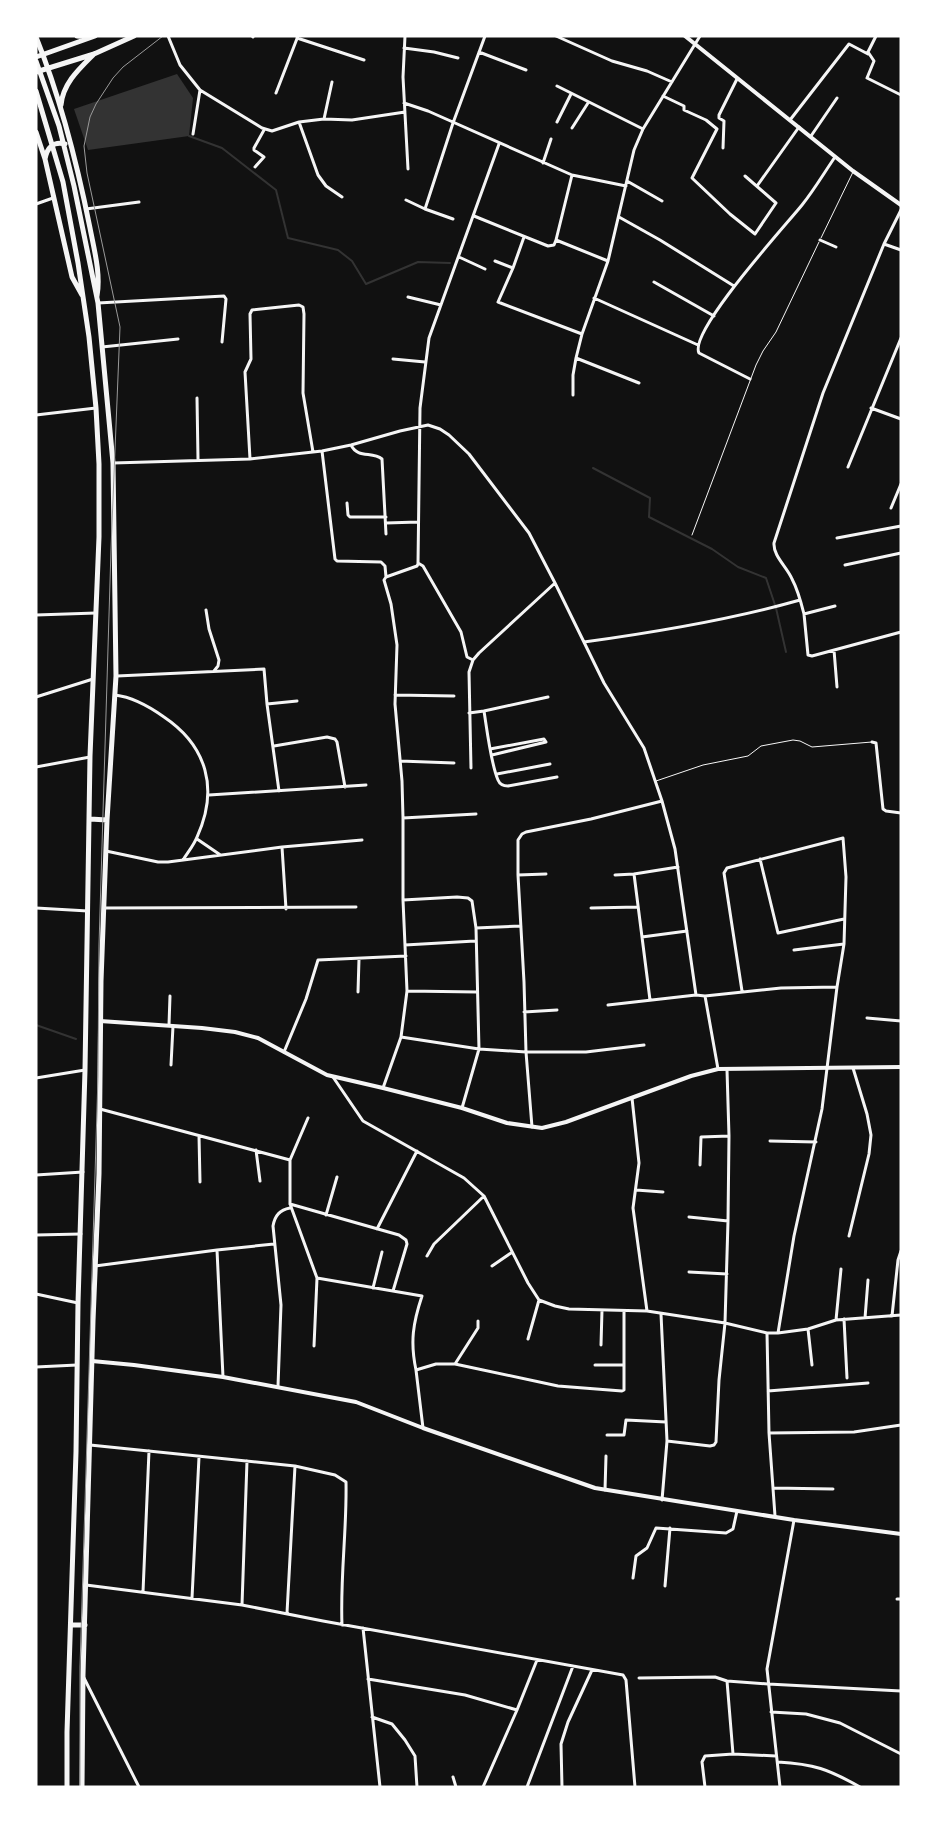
<svg xmlns="http://www.w3.org/2000/svg" width="937" height="1823" viewBox="0 0 937 1823" font-family="Poppins,sans-serif">
<style>
.water{fill:#333}
.lines{fill:none;stroke-linecap:round;stroke-linejoin:round}
.stream{stroke:#333;stroke-width:2}
.service{stroke:#f5f5f5;stroke-width:1}
.minor{stroke:#f5f5f5;stroke-width:3}
.tertiary{stroke:#f5f5f5;stroke-width:4}
.trunk{stroke:#f5f5f5;stroke-width:5}
.tram{stroke:#9a9a9a;stroke-width:1}
</style>
<rect width="100%" height="100%" fill="#111"/>
<path class="water" d="M177,74l16,24 -4,38 -101,14 -14,-41z"/>
<g class="lines">
<path class="stream" d="M189,136l33,12 54,42 12,48 50,12 14,11 14,23 52,-22 32,1
M593,468l57,30 -1,19 63,32 26,18 28,11 9,27
M776,608l10,44
M36,1025l40,14"/>
<path class="service" d="M821,238l32,-66
M692,535l64,-170 7,-14 13,-19 43,-90
M656,781l47,-16 45,-9 13,-10 32,-6 7,1 12,6 60,-5"/>
<path class="minor" d="M168,36l12,29 20,25 -7,44
M252,36l1,1
M405,36l-2,41 5,92
M556,36l56,25 35,10 25,11
M876,36l-8,16 6,9 -7,17 34,17
M297,38l67,22
M404,48l30,4 24,6
M479,52l47,18
M557,86l86,43
M200,90l62,38 10,3 27,-9 25,-3 28,1 53,-8
M276,93l22,-57
M663,96l21,10v4l22,10 11,9 -25,49 38,36 25,20 21,-31 -31,-27
M404,103l24,8 144,64 54,11
M324,119l8,-37
M790,120l59,-76 19,10
M299,122l19,53 8,11 16,11
M557,122l14,-28
M572,128l16,-25
M811,136l26,-38
M723,148l1,-27 -5,-3v-3l18,-36
M543,163l8,-24
M255,167l9,-10 -10,-7v-2l10,-18
M627,181l35,20
M757,186l42,-59
M406,200l19,9
M36,204l17,-6
M86,209l53,-7
M474,216l74,30 6,-1 2,-5 52,21
M619,217l41,23 74,46
M453,219l-28,-10 28,-86 32,-87
M524,237l-11,31 -15,34 84,32
M556,240l16,-65
M820,240l16,7
M884,244l17,6
M459,257l26,12
M495,261l18,7
M654,282l60,34
M408,297l33,8
M594,298l104,47
M98,303l126,-7 2,3 -4,43
M102,347l76,-8
M576,358l63,25
M393,359l32,3
M750,379l-51,-26c-11,-21 87,-128 103,-148 12,-15 22,-32 33,-48
M573,395v-20l3,-17 6,-24 26,-73 26,-111 9,-21 57,-93
M197,398l1,61
M871,408l30,11
M36,415l60,-7
M351,445c7,14 21,6 31,14l4,75
M322,451l13,108 2,2 44,1 4,4 1,11
M250,459l-5,-87 6,-13 -1,-45 2,-4 47,-5 4,2 1,7 -1,79 10,59
M113,463l137,-4 72,-8 29,-6 49,-14 28,-6 12,4 9,6 20,19 60,79 26,50 49,100 40,65 18,53 13,48 21,146
M848,467l53,-129
M347,503l1,12 2,2h36
M891,508l10,-24
M386,523l32,-1
M837,538l64,-12
M418,563l5,3 38,66 6,25 6,3
M845,565l56,-12
M835,606l-31,8 4,41 4,1 89,-24
M206,610l3,19 10,31 -1,6 -4,5
M804,614c-3,-12 -6,-24 -12,-35 -5,-12 -19,-23 -18,-36l49,-150 61,-149 17,-34
M36,615l60,-2
M584,642c73,-10 146,-22 216,-42
M834,650l3,37
M117,676l147,-7 3,35 30,-3
M115,695c17,2 35,12 49,22 43,29 55,72 33,120 -3,8 -9,15 -14,23
M395,695l59,1
M36,697l57,-18
M267,704l12,87
M484,711l64,-14
M469,713l15,-2c3,19 7,53 14,69 2,5 6,6 10,6l49,-9
M872,742l4,1 7,66 3,2 15,2
M274,746l53,-9 8,2 2,3 8,45
M490,749l54,-10 2,3
M492,755l54,-13
M400,761l54,2
M36,767l54,-10
M471,768l-2,-96 4,-12 6,-7 76,-70
M497,774l53,-10
M209,795l157,-10
M403,818l-1,-37 -7,-77 2,-59 -6,-41 -7,-24 2,-3 31,-11 1,-2 2,-156 9,-70 70,-194
M197,839l22,15
M282,847l4,62
M106,851l52,11h10l114,-15 80,-7
M760,859l18,74 66,-14
M518,875l28,-1
M615,875l19,-1
M403,900l54,-3 11,1 4,3 4,27 3,121 -17,59
M36,908l52,3
M104,908l252,-1
M591,908l47,-1
M476,928l45,-2
M642,937l45,-6
M405,945l70,-4
M794,950l50,-6
M407,991l70,1
M358,992l1,-33
M705,996l13,73
M650,1000l-16,-126 44,-7
M608,1005l88,-10 9,1 76,-8 56,-1 7,-43 2,-67 -3,-39 -116,30 -3,5 18,118
M524,1012l33,-2
M867,1018l34,3
M169,1025l1,-29
M401,1037l78,12 47,3h60l58,-7
M284,1052l22,-53 12,-39 88,-4
M171,1065l2,-39
M333,1077l30,44 101,57 20,18 44,87 11,17 16,6 14,3 78,2 78,12 42,10h11l30,-4 28,-9 65,-5
M36,1078l49,-8
M383,1088l18,-51 6,-46 -4,-91v-82l73,-4
M632,1098l7,65 -6,45 14,103
M100,1109l190,51
M308,1118l-18,42v44l27,74 -3,68
M532,1127l-6,-75 -2,-70 -6,-107v-35l4,-6 4,-2 65,-13 71,-18
M199,1136l1,46
M770,1141l46,1
M256,1150l4,31
M700,1165l1,-28 28,-1
M36,1175l47,-3
M636,1190l27,2
M290,1204l109,31 7,5 1,4 -14,47
M326,1215l11,-38
M689,1217l39,4
M377,1229l40,-78
M36,1235l45,-1
M849,1236l20,-82 2,-19 -4,-21 -14,-46
M217,1250l6,127
M427,1256l7,-12 50,-48
M95,1266l122,-16 57,-6
M492,1266l19,-13
M689,1272l38,2
M317,1278l105,18c-9,27 -12,46 -6,74
M373,1288l9,-36
M36,1294l42,9
M661,1314l6,127 -5,59
M892,1316l6,-56 3,-9
M865,1318l3,-38
M844,1319l3,59
M836,1320l5,-51
M808,1329l4,36
M767,1333l2,100 6,83
M778,1333l16,-97 28,-127 15,-122
M528,1339l11,-39
M601,1345l1,-35
M455,1364l103,22 64,5 2,-1v-79
M595,1365h29
M36,1367l41,-2
M278,1386l3,-81 -8,-79c2,-11 7,-16 17,-18
M768,1391l100,-8
M423,1428l-7,-58 20,-6h19l23,-36v-7
M769,1433l85,-1 47,-7
M607,1435h17l2,-15 40,2
M667,1441l43,5 4,-1 2,-3 3,-62 6,-57 3,-102 1,-85 -2,-66
M90,1445l205,21 40,9 11,7c1,48 -6,95 -4,143
M773,1488l60,1
M605,1490l1,-34
M633,1578l3,-22 11,-8 9,-20 70,5 7,-4 4,-18
M86,1585l156,20 81,16 300,54 3,5 9,107
M665,1586l5,-58
M143,1592l6,-141
M192,1598l7,-141
M897,1599h4
M242,1605l5,-144
M287,1613l8,-147
M363,1628l17,159
M84,1678l55,109
M639,1678l76,-1 12,4 41,3 133,7
M368,1679l97,16 52,15
M727,1681l6,73
M771,1712l35,2 34,9 61,31
M372,1717l20,7 13,16 10,16 2,31
M778,1762c36,2 50,7 82,25
M453,1777l3,10
M483,1787l34,-77 20,-50
M527,1787l46,-121
M562,1787l-1,-43 7,-22 24,-52
M705,1787l-3,-25 3,-6 28,-2 43,2
M780,1787l-13,-118 27,-149"/>
<path class="tertiary" d="M685,36l168,135 48,34
M100,1021l102,7 33,4 23,6 69,37 56,13 79,20 45,15 35,5 24,-6 125,-46 27,-7 183,-2
M92,1361l42,4 89,12 133,25 67,26 172,60 199,32 107,14"/>
<path class="trunk" d="M77,36l12,1
M36,37c25,62 41,126 54,191 4,21 11,46 7,68
M36,57l59,-21
M36,61l23,65 15,60 24,117 15,160 3,213 -9,144 -6,161 -2,193 -6,147 -10,354 -1,112
M36,72l58,-18 40,-18
M36,91l27,91 15,81 11,74 7,71 3,56v73l-9,219 -5,314 -7,233 -2,149 -9,280v55
M61,105c2,-22 19,-37 33,-51
M36,132l9,27 27,118 10,18
M45,159c2,-11 8,-18 20,-15
M90,819l17,1
M71,1625h14"/>
<path class="tram" d="M80,1787v-120l18,-591 1,-131 12,-396 9,-222 -33,-154 -3,-27 6,-29 6,-13 17,-26 10,-11 40,-31"/>
</g>
<rect width="937" height="1823" fill="none" stroke="#ffffff" stroke-width="75"/>
</svg>
